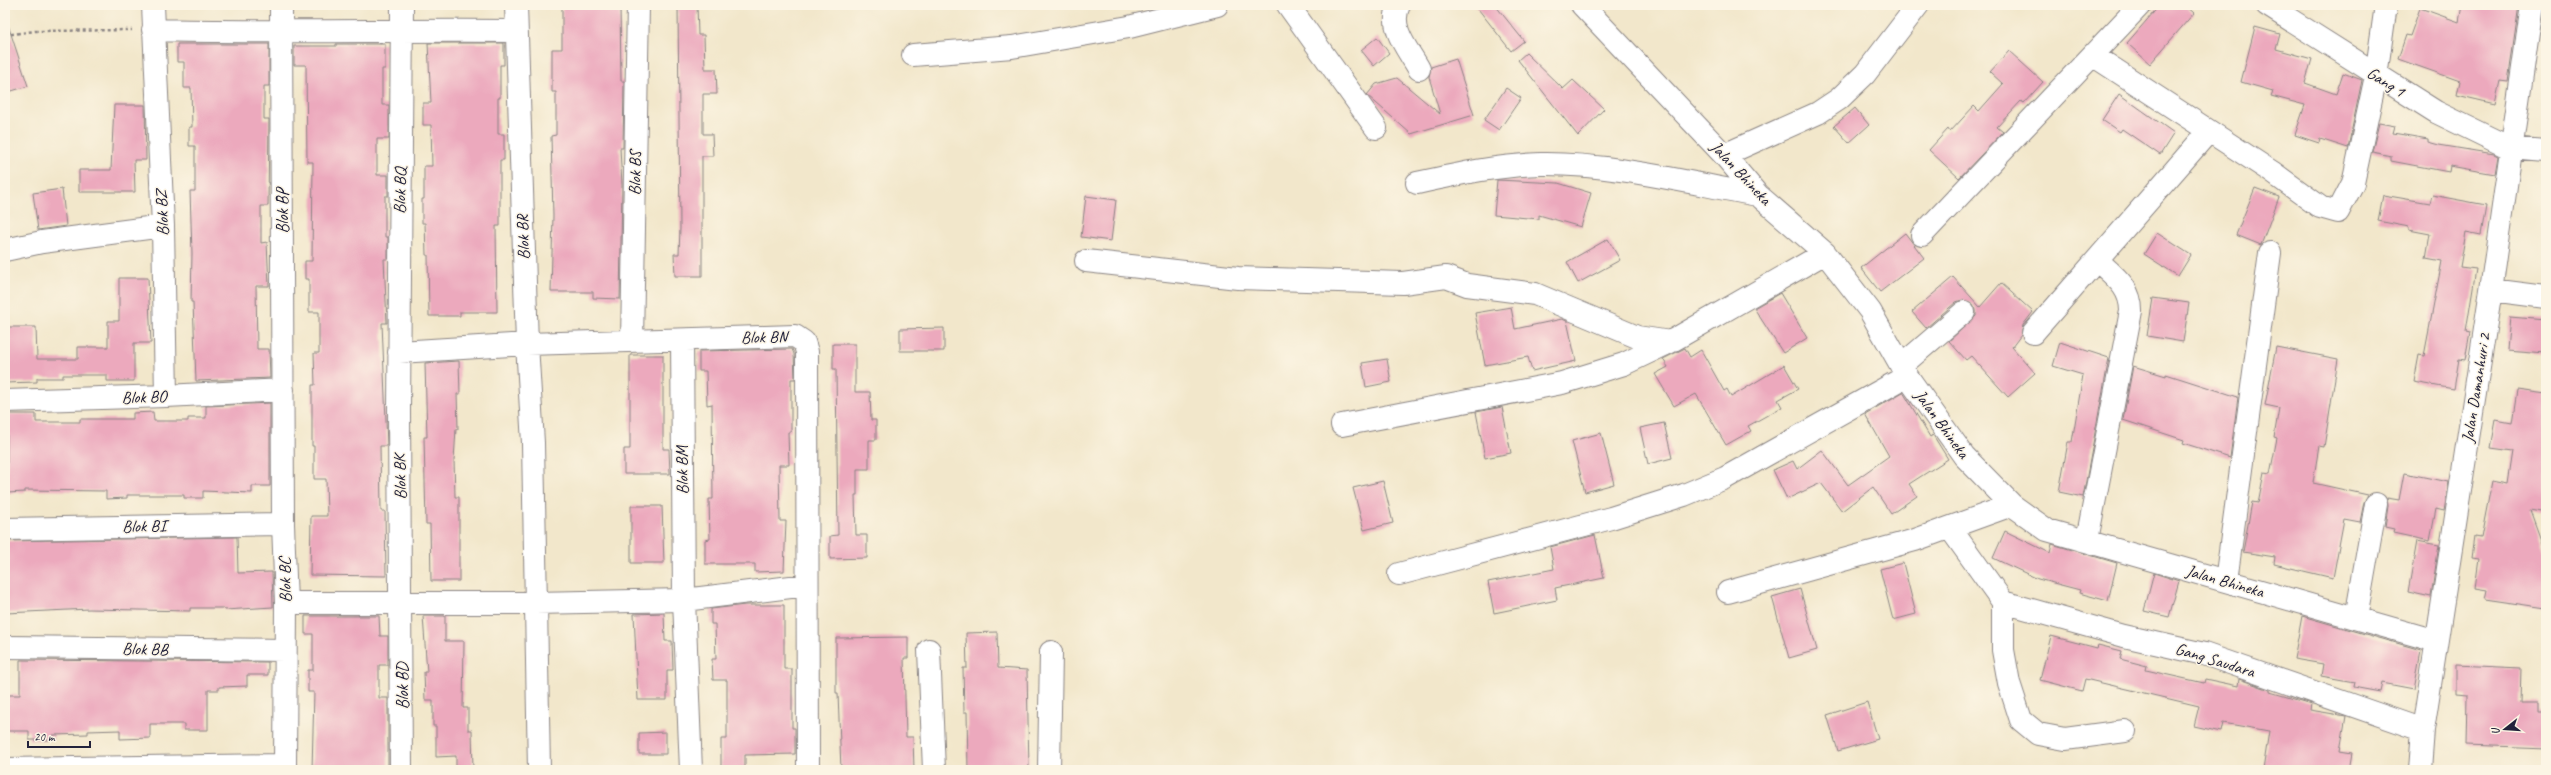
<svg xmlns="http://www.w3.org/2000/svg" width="2551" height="775" viewBox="0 0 2551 775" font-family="Caveat,sans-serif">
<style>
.building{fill:#eca9bd}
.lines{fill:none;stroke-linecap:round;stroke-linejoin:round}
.minor-casing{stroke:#8a8483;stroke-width:24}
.path{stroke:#8a8483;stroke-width:2.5;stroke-dasharray:3 3;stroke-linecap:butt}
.minor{stroke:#fff;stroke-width:22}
.labels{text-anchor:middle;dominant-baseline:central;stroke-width:3;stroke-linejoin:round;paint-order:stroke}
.street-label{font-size:17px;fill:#22223b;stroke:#fcf5e5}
</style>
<rect width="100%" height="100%" fill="#fcf5e5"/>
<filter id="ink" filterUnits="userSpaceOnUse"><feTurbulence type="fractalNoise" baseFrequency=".025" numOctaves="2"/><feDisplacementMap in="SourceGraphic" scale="8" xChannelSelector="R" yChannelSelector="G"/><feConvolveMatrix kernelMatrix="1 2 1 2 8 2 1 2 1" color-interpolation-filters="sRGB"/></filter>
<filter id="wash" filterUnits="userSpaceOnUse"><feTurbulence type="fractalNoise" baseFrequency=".012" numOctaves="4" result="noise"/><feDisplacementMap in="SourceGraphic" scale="16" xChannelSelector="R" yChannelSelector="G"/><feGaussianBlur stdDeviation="0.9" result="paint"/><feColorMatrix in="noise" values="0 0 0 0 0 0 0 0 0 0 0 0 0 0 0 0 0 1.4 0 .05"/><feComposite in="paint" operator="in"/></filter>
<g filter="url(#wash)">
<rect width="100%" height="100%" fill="#f2e7cb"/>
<g id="blocks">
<path class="building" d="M562,5h58l1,76h3l-1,67h-3l2,37 -2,114 -27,-1v-6h-42l2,-76 -2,-80 5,-1v-43h-4v-43h10z
M678,5h19l1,30h6l1,34h11l1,25h-14v40h9l1,22h-11v120h-27l-1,-22h5l1,-26z
M1475,5h20l29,36 -13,10z
M2160,5h25l9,8 -44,51 -23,-21z
M2462,5h57l-11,77 -8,-1 -5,23 -38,-9 3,-14 -62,-22 8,-24 4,1 10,-28 39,14z
M8,25l20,61 -23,7v-67z
M2255,27l25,7 -4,15 36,10 -7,24 31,11 7,-21 19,7 -14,68 -28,-9 -1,4 -24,-8 10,-30 -34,-9 2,-5 -32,-9z
M1377,37l12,16 -15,13 -13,-16z
M428,43h76v22h-4v33h-2v36h6v26h-4v66h-4l1,86h-37v4h-31l-1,-61h-2l-1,-32h-3v-24h2v-33h8l-1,-41h-8v-22h8z
M177,44h92v42h-5v33h5l-1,87h-7v37l6,-1 2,44h-13l1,63h12l1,29 -74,3 -3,-79h-2l1,-49 -2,-62h5v-45h-6v-19h3l-1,-39h-7v-26h-7z
M336,44h49v25h-3v36h7v34h-12v36h11v21h-3v41h3v22h-4l3,64h-5l5,123h-7l1,65h4l1,65 -76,-1 1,-59h16l-1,-37h-12v-33h-2v-61h3l-1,-32h5v-41h-10v-33h-4v-18h7l1,-99h-6l-1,-97h-12v-19h42z
M2009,51l34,31 -19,21 -3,-2 -24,26 6,5 -44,46 -30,-28 19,-21 2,3 24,-26 5,5 24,-27 -13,-12z
M1526,53l37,36 10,-9 31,29 -26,27 -60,-76z
M1456,59l18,56 -63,19 -44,-39 9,-11 21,-6 43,36 -11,-37 2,-10z
M1506,88l15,10 -22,32 -15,-10z
M2119,94l55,39 -14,22 -38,-26 -2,3 -18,-12z
M114,105h31l1,55h-12l1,32h-56v-22h32z
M1855,108l14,17 -20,18 -15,-17z
M2379,123l16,3 -2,7 35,6v3l11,3 55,9 4,2 -3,18 -45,-8 -1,6 -58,-11v-5l-19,-4z
M1497,180l61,3 33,10 -10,34 -42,-12v4l-45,-4z
M2255,188l24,9 -18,48 -25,-10z
M62,189l4,37 -28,4 -5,-37z
M2383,195l47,8 2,-8 54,10 -5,30 -15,-3 -6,35 16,2 -10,62 4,1 -5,28 -6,-1 -5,30 -40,-7 5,-27 5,1 18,-95 -16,-3 4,-24 -21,-4v-3l-31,-6z
M1086,196l30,4 -5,41 -30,-4z
M1905,233l19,25 -44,34 -19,-24z
M2157,233l34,22 -13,21 -34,-22z
M1608,239l12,21 -42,23 -11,-21z
M1953,277l27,30 21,-24 32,29 -10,13 -2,10 -9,12 23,26 -27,24 -37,-41 -5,4 -17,-19 27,-25v-6l-3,-6 -11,-4 -6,2 -30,26 -14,-16z
M119,278h29l3,65h-17v38h-27v-6h-44v3h-26v4l-32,1v-56h31l1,32h41v-12h30v-26h11z
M1780,293l27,45 -24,15 -29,-45z
M2153,298l36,5 -6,39 -36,-6z
M1511,307l4,22 47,-10 5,2 9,40 -44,10 -4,-14 -43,8 -10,-52z
M2510,317l36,3v33l-39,-3z
M944,328v23h-44v-22z
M2060,342l49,16 -26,139 -24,-5 9,-50h4l11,-67 -30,-9z
M833,344h22v48h15l1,28h5v20h-7v29h-12v26h-2l1,40h11v23l-37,1v-23l8,-1 -2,-166h-3z
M2276,347l62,12 -14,88 -5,-1 -6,37 55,12 -4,7 -4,20 -16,-3 -11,59 -59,-14 1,-7 -32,-5 9,-50 6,1 6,-30 6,1 7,-36 -3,-1 5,-29 -14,-3z
M1685,348l5,9 11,-7 23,41 3,-2 4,8 53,-32 14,24 -20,11 4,7 -34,19 3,5 -25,14 -30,-51 -22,12 -19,-32 13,-7 -5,-8z
M792,349l2,5 1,25h-4v53h-3l1,33h-10l1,56h6l-2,50 -29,1v-8h-50v-24l5,-1 -1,-40h4l-1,-95 -5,1 -1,-34h-7v-20z
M630,355h33v94h6l1,25h-46v-25h6z
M1387,359l4,23 -25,5 -4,-24z
M459,361l1,33h-3l1,35h-2l-2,31 1,37h4v84h-28l-1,-57h-4l-2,-87h3l-2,-74z
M2133,366l33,10v-2l72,23 -8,61 -47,-15 1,-3 -61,-20z
M2517,390l29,4v119l-16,-3 16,44v54l-61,-9 2,-9 -12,-2 4,-29 -7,-1 3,-21 6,1 11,-57 16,3 5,-33 -22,-3 5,-28 16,3z
M1903,392l27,45 3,-2 15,24 -39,25 8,12 -26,18 -18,-27 -31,24 -21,-28 -34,16 -14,-29 20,-9 4,8 25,-19 26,35 41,-29 -24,-42z
M270,403v83h-18v7l-49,-2v7h-19v-3h-57v3l-21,1v-8l-81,-1v2l-18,1v-79h29v8h44v-3h53v-6l20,-1 1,9h34v-3h18v-12z
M1502,407l9,46 -26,5 -9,-46z
M1664,423l8,35 -24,6 -8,-36z
M1601,433l13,51 -29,8 -13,-51z
M2404,473l45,9 -5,29 -8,-2 -6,32 -37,-8 1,-4 -9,-2 3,-21 -1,-8 12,2z
M1383,481l10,42 -29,7 -11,-42z
M631,506h31l2,57h-33z
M2005,531l45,22 2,-9 65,19 -9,38 -29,-8 1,-3 -42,-11 -45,-21z
M1595,535l9,43 -49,10 2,12 -63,13 -6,-31 66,-13 -4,-22z
M237,537l1,36 34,-1 1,35 -48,3 -1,-2h-34v3l-101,-2 -83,4 -1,-72z
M2417,541l22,4 -8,52 -23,-5z
M1903,563l13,51 -23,6 -13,-51z
M2154,573l25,8 -10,36 -25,-6z
M1800,589l17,61 -28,8 -17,-61z
M745,605h39v64h8v59h3v26l-50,1v15h-24v-31h6v-59h-14l-1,-21h4l-1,-35h-4v-15z
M664,613l1,28h7l1,29h-6v30h-29l-4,-86z
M305,616h74l1,20h8v29h-9v33h9v72h-76l2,-78h-6v-22h5v-36h-8z
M423,616h22v25h19l-1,67h5v22h4l1,40h-17v-14l-20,1v-31h-3v-26h-8l-1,-28h3z
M2302,616l119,34 -7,39 -32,-6 -2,9 -27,-5 1,-5 -33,-6 2,-12 -29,-5z
M997,632l1,36 29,2 2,100h-61l-1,-58h-3l-1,-44h4l-1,-35z
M2051,636l46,12 1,-3 24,6 -2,8 27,7 -1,4 58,13 1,-4 33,7 1,-7 31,11v2l41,12 -1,6 36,6 -6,35 12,2 -3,17h-86l6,-39 -46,-8 -2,9 -27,-6 5,-20 -114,-27 -3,12 -42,-11z
M908,637v21h-4l2,79h7l1,33h-73l-3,-77h-2v-55z
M20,660l248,2v13h-21v11l-28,1v3h-11v40h-24v-6h-34v14l-30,1v-9l-32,1v3l-35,1v5h-24v-9h-24v-36h15z
M2456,665l65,3 -1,35h18v9h8v36l-80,-3 1,-50 -11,-1z
M1867,702l11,37 -40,12 -11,-36z
M666,732v22h-27v-21z"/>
</g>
</g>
<g filter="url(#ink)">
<use href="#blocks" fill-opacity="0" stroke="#8a8483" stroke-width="1"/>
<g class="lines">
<defs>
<path id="minor" d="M153,5l10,221 3,170
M281,5l2,519 3,79 -1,167
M516,5l11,339 6,99 6,327
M1288,5l88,123
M1399,5c-11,23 9,44 20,64
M1582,5l142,150 34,40 67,58 45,58 37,65 57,80 48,49 35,25 389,111
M2267,5l169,107 74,36 36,3
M153,30c120,3 241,0 362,1
M913,55l99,-8 117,-20 88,-22
M2094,56l178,116 48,35 18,5 15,-29 23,-107 10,-71
M1724,155l94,-42 21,-14 26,-25 53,-69
M1417,183c41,-9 82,-18 124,-19 69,-1 148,19 217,31
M1922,235l218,-230
M5,250l37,-8 121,-16
M1086,261l152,17 165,5 43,-6 21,8 68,9 102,43 33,5
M2491,290l55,7
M2033,333l176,-202
M682,340l2,260 7,170
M632,341l6,-336
M399,352l128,-8 268,-8 9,6 3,10 1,418
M1901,366l63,-54
M5,401l161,-5 117,-6
M1342,425l220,-42 62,-19 46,-22 155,-89
M1950,528l53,74v48l6,33 12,37 17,14 27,5 60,-8
M5,529l278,-5
M2087,540l44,-229c0,-24 -17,-35 -33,-50
M1399,574l212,-56 73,-23 41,-17 182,-102
M2226,581l44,-328
M1728,592l187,-52 97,-35
M2003,602l121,34 80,18 219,76
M286,603h248l150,-3 123,-15
M2356,618l20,-114
M5,647l279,3
M929,650l5,120
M5,769l280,-4
M401,770l-2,-359 3,-406
M1049,770l2,-118
M2420,770l3,-40 68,-440 41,-285"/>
</defs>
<use href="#minor" class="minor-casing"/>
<path class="path" d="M5,35l30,-4 97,-1"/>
<use href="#minor" class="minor"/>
</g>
</g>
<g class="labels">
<g class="street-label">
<text transform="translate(2386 82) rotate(32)">Gang 1</text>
<text transform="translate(635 173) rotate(-89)">Blok BS</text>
<text transform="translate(1741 173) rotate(47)">Jalan Bhineka</text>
<text transform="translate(400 191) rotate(-89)">Blok BQ</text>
<text transform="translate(282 211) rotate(-90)">Blok BP</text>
<text transform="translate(162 213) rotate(-92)">Blok BZ</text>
<text transform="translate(523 237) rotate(-92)">Blok BR</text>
<text transform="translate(764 337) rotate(-1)">Blok BN</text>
<text transform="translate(2476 388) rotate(-81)">Jalan Damanhuri 2</text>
<text transform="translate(144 397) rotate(-2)">Blok BO</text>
<text transform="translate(1942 424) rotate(54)">Jalan Bhineka</text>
<text transform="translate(682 470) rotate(-91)">Blok BM</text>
<text transform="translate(400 477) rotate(-91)">Blok BK</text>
<text transform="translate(144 526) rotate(-1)">Blok BI</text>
<text transform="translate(285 580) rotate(-91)">Blok BC</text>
<text transform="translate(2225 581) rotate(16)">Jalan Bhineka</text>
<text transform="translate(145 649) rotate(1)">Blok BB</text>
<text transform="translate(2215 660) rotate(17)">Gang Saudara</text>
<text transform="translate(402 686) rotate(-90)">Blok BD</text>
</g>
</g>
<rect width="2551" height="775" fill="none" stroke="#fcf5e5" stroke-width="20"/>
<g transform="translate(2505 729) rotate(253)" stroke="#fcf5e5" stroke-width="3" paint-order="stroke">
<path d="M0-3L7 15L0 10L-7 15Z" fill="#22223b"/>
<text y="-6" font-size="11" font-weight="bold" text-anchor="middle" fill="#22223b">U</text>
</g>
<path d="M28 741v6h62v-6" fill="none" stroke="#22223b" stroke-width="2"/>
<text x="34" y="741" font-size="12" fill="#22223b" stroke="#fcf5e5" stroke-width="3" paint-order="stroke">20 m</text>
</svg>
